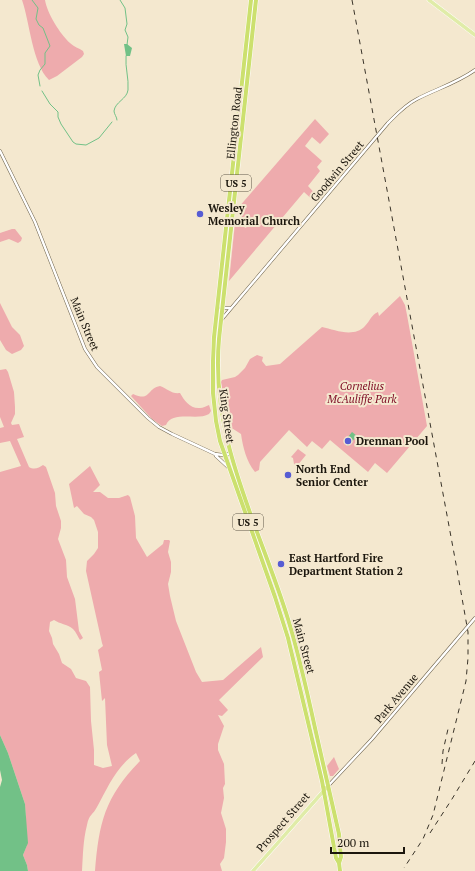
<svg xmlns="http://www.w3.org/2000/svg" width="475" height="871" viewBox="0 0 475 871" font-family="'PT Serif',serif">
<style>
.green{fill:#eeabad}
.water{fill:#72c187}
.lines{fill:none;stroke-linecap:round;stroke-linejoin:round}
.stream{stroke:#72c187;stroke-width:1}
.minor-casing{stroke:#6e634d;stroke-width:3.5}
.major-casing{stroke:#fff;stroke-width:4.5}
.highway-casing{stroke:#fff;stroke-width:5}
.minor{stroke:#fff;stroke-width:2.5}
.major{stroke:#e0eca8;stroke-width:3.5}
.highway{stroke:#cce06e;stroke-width:4}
.rail{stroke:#3a3429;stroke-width:1;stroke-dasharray:5 5;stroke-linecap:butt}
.poi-dot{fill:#565cd3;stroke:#f4e8cf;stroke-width:1.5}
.labels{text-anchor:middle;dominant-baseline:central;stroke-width:4;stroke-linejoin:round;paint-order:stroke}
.shield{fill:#f4e8cf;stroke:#5c5547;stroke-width:1}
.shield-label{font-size:10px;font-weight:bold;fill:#1b160d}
.street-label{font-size:11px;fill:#1b160d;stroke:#f4e8cf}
.poi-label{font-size:11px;font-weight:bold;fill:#1b160d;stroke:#f4e8cf;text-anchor:start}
.park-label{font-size:11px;font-style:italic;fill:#811128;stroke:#f4e8cf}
</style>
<rect width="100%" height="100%" fill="#f4e8cf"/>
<path class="green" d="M22,0h23c2,13 15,34 25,43 4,4 9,5 13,8l1,3 -2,3 -25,19 -8,4c-17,-17 -19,-57 -27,-80z
M315,119l14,15 -9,10 -8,-7 -7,9 17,15 -5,6 3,4 -12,15 12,13 -4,4 -12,-11 -75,89 6,-58 9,1v3l2,1 3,-6 1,-7 -2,-1 -1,4 -5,-1 -4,-6v-3z
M12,229h3l7,9 -1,3 -3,2 -9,-4 -9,3v-9z
M400,296l5,9 2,10 20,111 -40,47 -12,-10 -7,9 -38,-32 -8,9 -10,-8 -5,6 -18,-17 -29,32 -1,8 -4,2c-9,-11 -12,-25 -14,-38l-14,-9 -6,-43 1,-2 13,-3 3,-2 7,-7 5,-9 7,-4 6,2 -1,4 4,5 14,-2 42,-37c13,3 32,11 43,-1 5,-5 6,-11 13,-14l1,4z
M0,303l12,24 8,8 4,11 -3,4 -9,4 -6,-4 -6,-10z
M6,369l2,3 6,20 1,15v7l-4,9 1,2 7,-1 5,13 -7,2 12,28c5,3 10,1 14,-2l3,2 9,26 1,13 5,15v7l-3,11 8,21 1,17 8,22 4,32 4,7 -3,2c-2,-3 -4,-8 -7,-11 -6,-5 -13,-5 -19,-9l-4,2 -1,9 3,7 1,6 6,10 3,9 9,6 5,9 10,3 4,6 1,34 3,29v15l9,3 9,-2 -5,-21 -2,-47 -3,3 -3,-29 3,-2 -4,-20 5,-4 -1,-3 -16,-72 1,-10 7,-7 4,-6v-16l-4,-12 -3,-3 -7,-3 -7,-8 -3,2 -5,-24 21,-18 10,19 -7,7h7l8,6h11l9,-3 2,2 5,19 1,22 11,19 16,-13 1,-4h5l1,1 -2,11 3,10v10l-3,12 2,12 6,25 20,51 6,10 21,-2 38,-33 2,10 -44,43 9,10 -6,6 -4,-1 6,11 -6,18v6l6,14 1,20 -2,4 1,10 -3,15 5,16v13l-2,16 -4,6 2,7h-127c4,-49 10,-74 45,-110l-4,-8c-20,14 -28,34 -39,54 -4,8 -8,7 -10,18 -4,15 -4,31 -5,46h-54l-1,-6 -4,-10 4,-10 -2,-41 -17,-51 -8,-18v-263l21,-6 -11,-25 -10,2v-15l4,-1 -4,-10v-47z
M160,386c8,3 11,8 20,7 4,7 10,16 20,15 3,0 6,-2 9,-3l2,6 -2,3c-11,7 -37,-4 -43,11l-4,1 -10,-7 -21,-23 2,-2c18,8 13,-5 27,-8z
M298,449l8,6 -9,11 -3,-2 -1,-6 -2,-1z
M334,757l5,12 -6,7h-3l-3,-10z"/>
<path class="water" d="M124,44h3l5,4 -2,8h-4z
M352,432l5,4 -9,10 -4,-4z
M0,735l8,18 17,51 3,39 -5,12 4,10 1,6h-28v-84l2,-7 -2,-10z"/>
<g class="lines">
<path class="stream" d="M32,0l6,8 -2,11 3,6 4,3 7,18 -5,7v11l-5,6 -2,5 2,11
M120,0l5,8 2,16 -2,6 3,7 -1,8
M42,91l8,13 8,8v5l3,7 12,18 3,2 10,1 13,-7 13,-16
M117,120c0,-3 -3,-6 -3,-9 1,-9 13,-12 14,-21 1,-12 -3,-22 -2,-34"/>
<defs>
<path id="minor" d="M0,151l35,71 50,127 12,18 51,51 11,9 13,7 43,20 8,1 7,-1
M221,308h9
M222,319l166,-196c9,-9 17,-18 29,-24 19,-10 40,-16 58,-29
M215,454l1,2 12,11
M328,786l44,-47 103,-121"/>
<path id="major" d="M429,0l46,35
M253,871l75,-85"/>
<path id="highway" d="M251,0l-37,337 -1,24v32l3,28 4,20 55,156 13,41 34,143 14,77 3,5 1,8
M256,0l-37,339c-9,102 40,186 69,280 11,36 19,72 27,109 8,35 16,71 24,106l2,23 -2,6"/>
</defs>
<use href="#minor" class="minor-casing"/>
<use href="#major" class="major-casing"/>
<use href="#highway" class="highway-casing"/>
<use href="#minor" class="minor"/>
<use href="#major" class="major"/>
<use href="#highway" class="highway"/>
<path class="rail" d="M352,0l104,564 12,68v26l-2,23 -33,134 -10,24 -19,29
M442,764l1,-13 5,-22
M430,833l22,-34 23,-38"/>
</g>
<g class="poi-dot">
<circle cx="200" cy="214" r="4"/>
<circle cx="348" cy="441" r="4"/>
<circle cx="288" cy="475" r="4"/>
<circle cx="281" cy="564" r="4"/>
</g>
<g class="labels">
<g class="shield">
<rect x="221" y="175" width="30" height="16" rx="3"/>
<rect x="233" y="514" width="30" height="16" rx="3"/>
</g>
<g class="shield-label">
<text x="236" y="183">US 5</text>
<text x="248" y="522">US 5</text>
</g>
<g class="street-label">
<text transform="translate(234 123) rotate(-84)">Ellington Road</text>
<text transform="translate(337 171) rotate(-50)">Goodwin Street</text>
<text transform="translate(85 324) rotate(67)">Main Street</text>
<text transform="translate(227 416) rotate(82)">King Street</text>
<text transform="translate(304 646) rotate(75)">Main Street</text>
<text transform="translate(396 698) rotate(-50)">Park Avenue</text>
<text transform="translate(283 822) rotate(-49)">Prospect Street</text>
</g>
<g class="poi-label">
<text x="208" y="208">Wesley<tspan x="208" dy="13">Memorial Church</tspan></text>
<text x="356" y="441">Drennan Pool</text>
<text x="296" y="469">North End<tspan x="296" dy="13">Senior Center</tspan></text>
<text x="289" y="558">East Hartford Fire<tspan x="289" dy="13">Department Station 2</tspan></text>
</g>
<g class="park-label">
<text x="362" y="386">Cornelius<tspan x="362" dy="13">McAuliffe Park</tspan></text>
</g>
</g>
<path d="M331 847v6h73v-6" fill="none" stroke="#1b160d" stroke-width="2"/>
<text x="337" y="847" font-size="12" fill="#1b160d" stroke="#f4e8cf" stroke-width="3" paint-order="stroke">200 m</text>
</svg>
